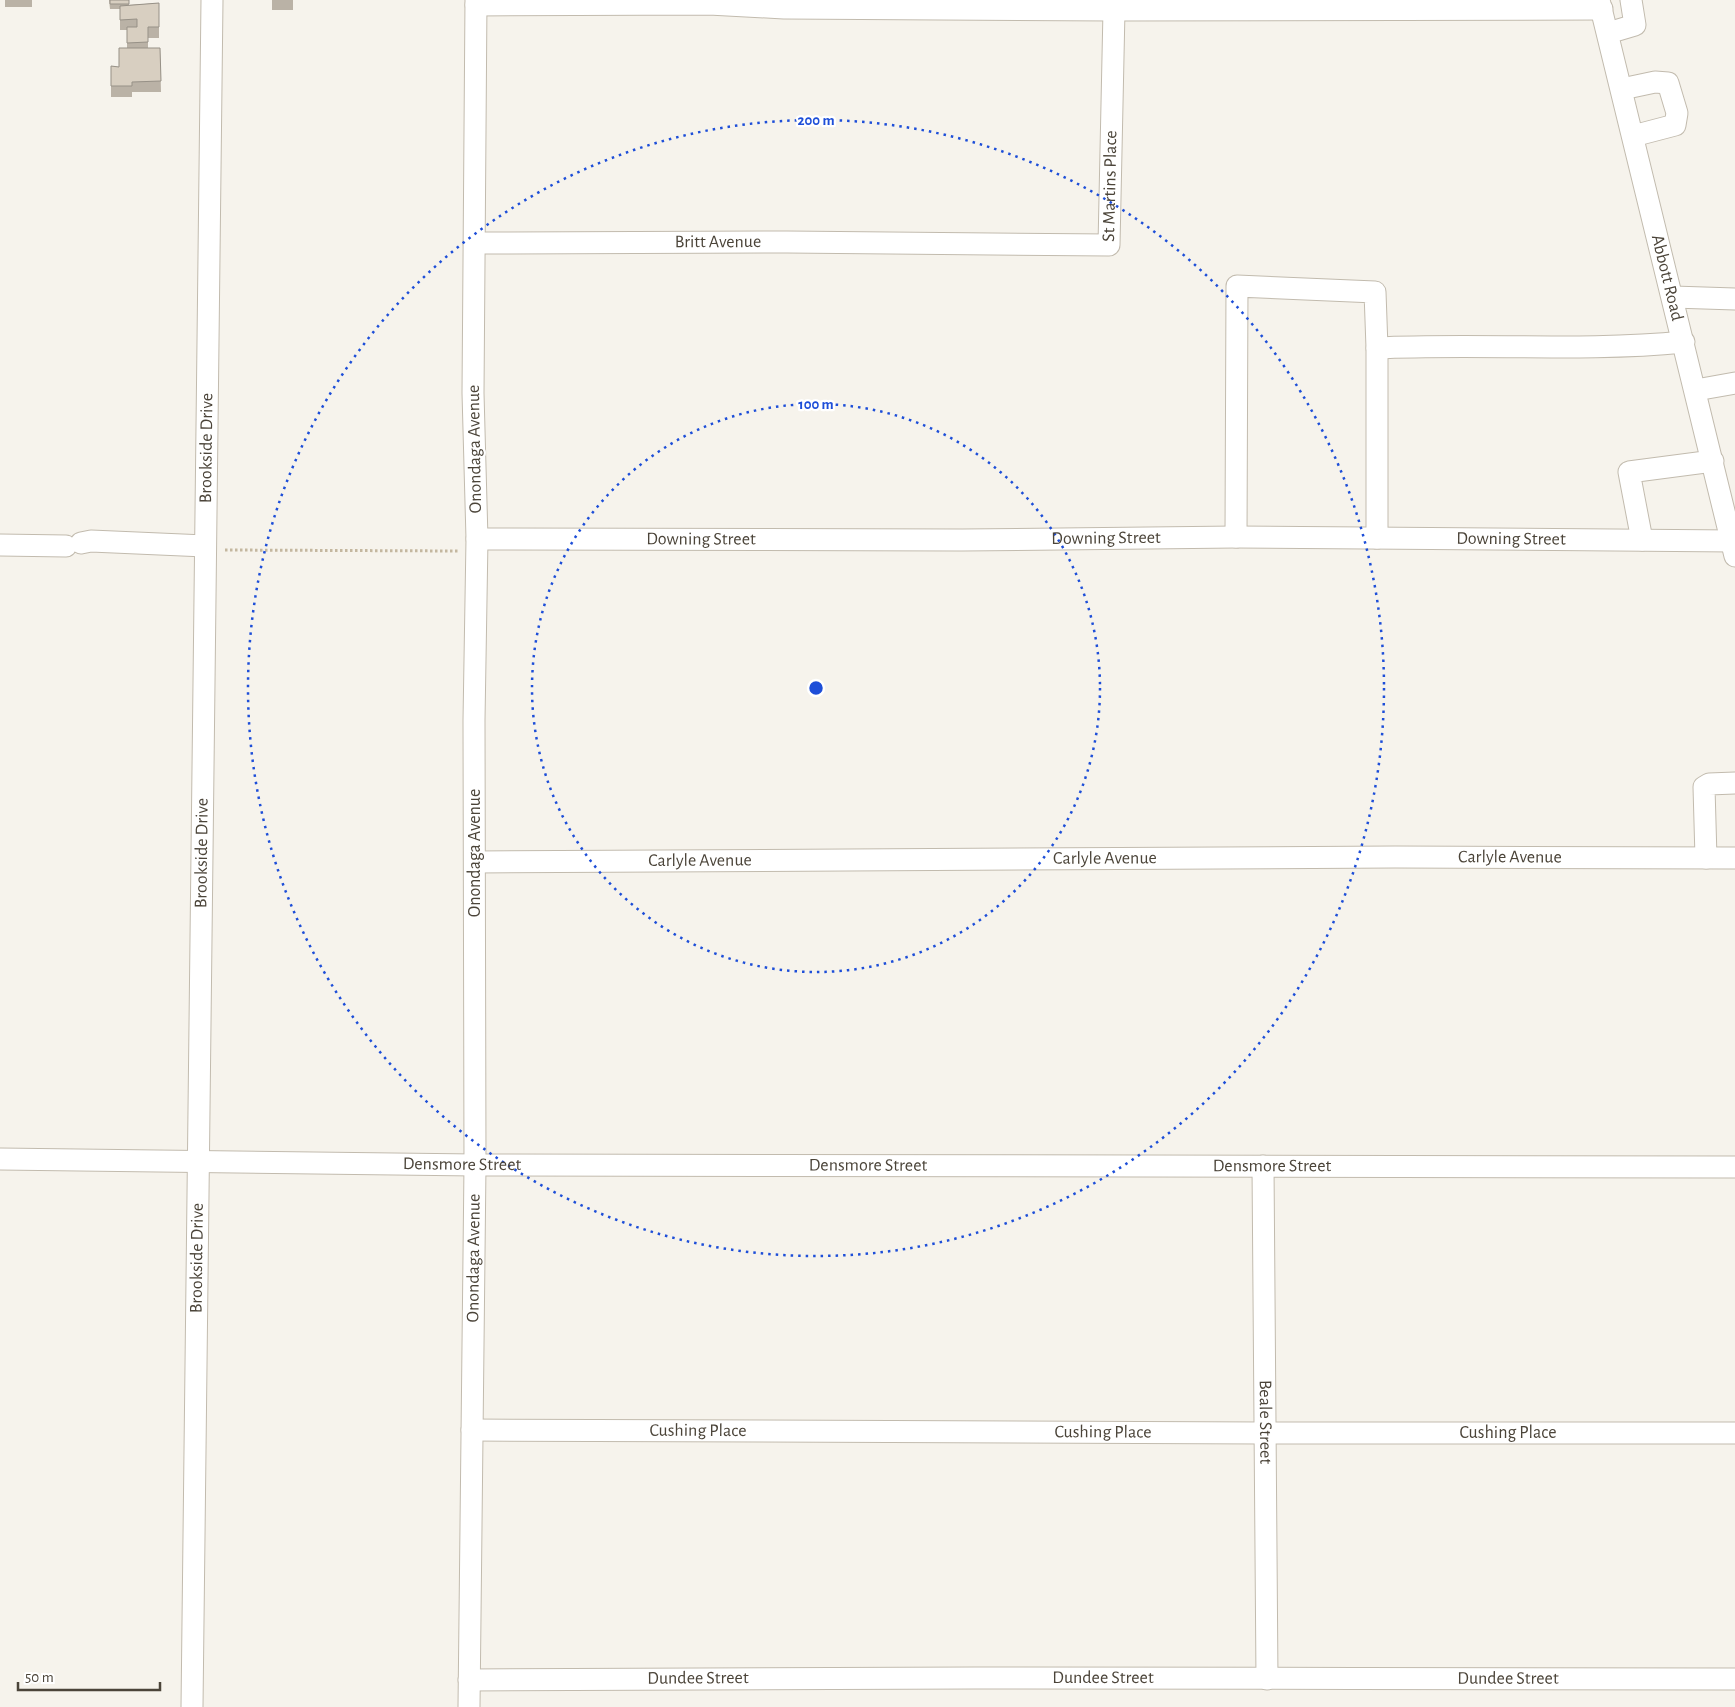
<svg xmlns="http://www.w3.org/2000/svg" width="1735" height="1707" viewBox="0 0 1735 1707" font-family="'Alegreya Sans',sans-serif">
<style>
.lines{fill:none;stroke-linecap:round;stroke-linejoin:round}
.minor-casing{stroke:#c2bbae;stroke-width:23}
.path{stroke:#c4b79f;stroke-width:3;stroke-dasharray:2.5 2.5;stroke-linecap:butt}
.minor{stroke:#fff;stroke-width:21}
.wall{fill:#bab2a6}
.building{fill:#d8cfc1;stroke:#979187}
.ring{fill:none;stroke:#1d4ed8;stroke-width:2.5;stroke-dasharray:2.5 5}
.labels{text-anchor:middle;dominant-baseline:central;stroke-width:4.5;stroke-linejoin:round;paint-order:stroke}
.street-label{font-size:18px;fill:#4b4439;stroke:#fff}
.centre{fill:#1d4ed8;stroke:#fff;stroke-width:2.5}
.ring-label{font-size:15px;text-anchor:middle;font-weight:bold;fill:#1d4ed8;stroke:#fff;stroke-width:4.5;stroke-linejoin:round;paint-order:stroke}
</style>
<rect width="100%" height="100%" fill="#f6f3ec"/>
<g class="lines">
<defs>
<g id="minor">
<path id="s1" d="M1599,0l136,556"/>
<path d="M476,5l233,-1 75,4 330,2 488,-1"/>
<path d="M1608,33l27,-8 -4,-25"/>
<path d="M1622,89l33,-7 13,1 9,30 -2,12 -42,11"/>
<path id="s2" d="M474,243l313,-1 322,3 5,-235"/>
<path d="M1673,297l62,2"/>
<path d="M1377,348c102,-5 205,4 307,-6"/>
<path d="M1696,390l39,-7"/>
<path d="M1236,537l1,-251 138,6 2,56v190"/>
<path id="s3" d="M477,539l485,1 274,-3 499,4"/>
<path d="M1642,540l-13,-68 84,-11"/>
<path d="M81,543l10,-2 114,5"/>
<path d="M0,545l66,1"/>
<path d="M1706,858l-2,-71 5,-3 26,-1"/>
<path id="s4" d="M476,862l919,-5 340,1"/>
<path id="s5" d="M0,1159l475,6 1260,2"/>
<path id="s6" d="M1263,1166l4,513"/>
<path id="s7" d="M472,1430l792,3h471"/>
<path id="s8" d="M469,1680c422,-4 844,-1 1266,-1"/>
<path id="s9" d="M192,1707l20,-1707"/>
<path id="s10" d="M469,1707l6,-542 -1,-445 3,-181 -4,-146 3,-393"/>
</g>
</defs>
<use href="#minor" class="minor-casing"/>
<path class="path" d="M225,550l234,1"/>
<use href="#minor" class="minor"/>
</g>
<path class="wall" d="M5,0h27v7h-27z
M109,0h20v5l30,-2v35h-11v10h12l1,44h-29v5h-21v-31l8,1 8,-19v-18h-7v-21h-10z
M272,0h21v10h-21z"/>
<path class="building" d="M110,0h19v4h-19z
M159,3v24h-11v15l-21,1v-16h10v-8l-17,1v-14z
M119,48h41l1,33 -29,1v4h-21v-20l8,1z"/>
<g class="ring">
<circle cx="816" cy="688" r="284"/>
<circle cx="816" cy="688" r="568"/>
</g>
<g class="labels">
<g class="street-label">
<text stroke="none"><textPath href="#s2" startOffset="694">St Martins Place</textPath></text>
<text stroke="none"><textPath href="#s2" startOffset="244">Britt Avenue</textPath></text>
<text stroke="none"><textPath href="#s1" startOffset="286">Abbott Road</textPath></text>
<text stroke="none"><textPath href="#s9" startOffset="1259">Brookside Drive</textPath></text>
<text transform="translate(475 449) rotate(-91)">Onondaga Avenue</text>
<text stroke="none"><textPath href="#s3" startOffset="629">Downing Street</textPath></text>
<text stroke="none"><textPath href="#s3" startOffset="224">Downing Street</textPath></text>
<text stroke="none"><textPath href="#s3" startOffset="1034">Downing Street</textPath></text>
<text stroke="none"><textPath href="#s9" startOffset="854">Brookside Drive</textPath></text>
<text transform="translate(475 853) rotate(-90)">Onondaga Avenue</text>
<text stroke="none"><textPath href="#s4" startOffset="1034">Carlyle Avenue</textPath></text>
<text stroke="none"><textPath href="#s4" startOffset="629">Carlyle Avenue</textPath></text>
<text stroke="none"><textPath href="#s4" startOffset="224">Carlyle Avenue</textPath></text>
<text stroke="none"><textPath href="#s5" startOffset="462">Densmore Street</textPath></text>
<text stroke="none"><textPath href="#s5" startOffset="868">Densmore Street</textPath></text>
<text stroke="none"><textPath href="#s5" startOffset="1272">Densmore Street</textPath></text>
<text stroke="none"><textPath href="#s9" startOffset="449">Brookside Drive</textPath></text>
<text stroke="none"><textPath href="#s10" startOffset="449">Onondaga Avenue</textPath></text>
<text stroke="none"><textPath href="#s6" startOffset="256">Beale Street</textPath></text>
<text stroke="none"><textPath href="#s7" startOffset="226">Cushing Place</textPath></text>
<text stroke="none"><textPath href="#s7" startOffset="631">Cushing Place</textPath></text>
<text stroke="none"><textPath href="#s7" startOffset="1036">Cushing Place</textPath></text>
<text stroke="none"><textPath href="#s8" startOffset="229">Dundee Street</textPath></text>
<text stroke="none"><textPath href="#s8" startOffset="634">Dundee Street</textPath></text>
<text stroke="none"><textPath href="#s8" startOffset="1039">Dundee Street</textPath></text>
</g>
</g>
<circle cx="816" cy="688" r="8" class="centre"/>
<g class="ring-label">
<text x="816" y="125">200 m</text>
<text x="816" y="409">100 m</text>
</g>
<path d="M18 1682v8h142v-8" fill="none" stroke="#4b4439" stroke-width="2.5"/>
<text x="25" y="1682" font-size="15" fill="#4b4439" stroke="#ffffff" stroke-width="4" paint-order="stroke">50 m</text>
</svg>
